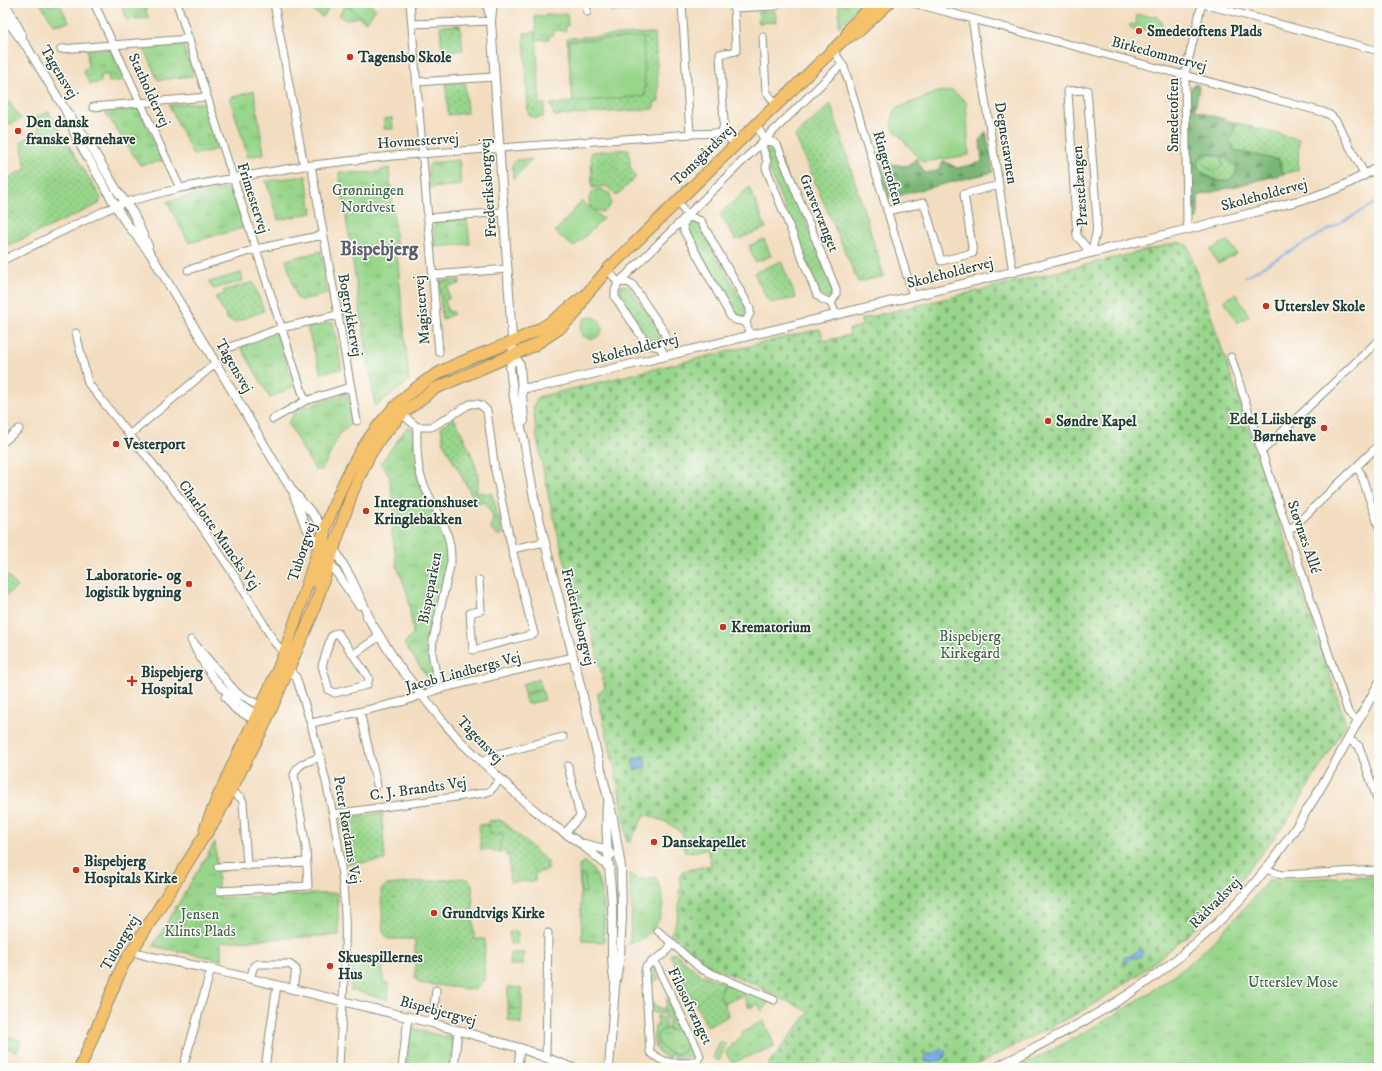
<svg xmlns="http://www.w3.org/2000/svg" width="1382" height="1071" viewBox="0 0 1382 1071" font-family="'IM FELL DW Pica',serif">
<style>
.grass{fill:url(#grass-dots);stroke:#5c8a60}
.forest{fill:url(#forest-firs);stroke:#4c7a56;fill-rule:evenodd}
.cemetery{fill:url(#cemetery-stones);stroke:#5c8a60}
.park{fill:url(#park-tufts);stroke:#5c8a60}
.pitch{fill:#98d68b;stroke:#5c8a60}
.water{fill:url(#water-ripples);stroke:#4c748c}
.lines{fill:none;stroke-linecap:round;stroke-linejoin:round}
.stream{stroke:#78abe5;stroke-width:2}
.minor-casing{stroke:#898d7a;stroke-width:9}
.tertiary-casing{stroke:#898d7a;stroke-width:10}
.primary-casing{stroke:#898d7a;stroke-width:13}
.minor{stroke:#fff;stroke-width:7}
.tertiary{stroke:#fff;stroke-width:8}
.primary{stroke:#f5c16b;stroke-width:11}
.poi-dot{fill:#c8321e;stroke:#fdfcf7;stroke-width:1.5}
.labels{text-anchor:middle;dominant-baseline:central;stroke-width:3;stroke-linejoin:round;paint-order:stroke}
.poi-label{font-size:15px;font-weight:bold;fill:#1f3d34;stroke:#fdfcf7;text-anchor:start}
.street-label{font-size:15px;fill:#1f3d34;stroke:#fdfcf7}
.park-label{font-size:15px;fill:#3d634a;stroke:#fdfcf7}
.district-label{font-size:19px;font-weight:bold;fill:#5d5e6b;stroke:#fdfcf7}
</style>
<defs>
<pattern id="grass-dots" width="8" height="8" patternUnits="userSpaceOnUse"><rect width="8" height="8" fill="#98d68b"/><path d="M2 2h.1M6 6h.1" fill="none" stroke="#7baf72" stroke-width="1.8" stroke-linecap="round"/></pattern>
<pattern id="forest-firs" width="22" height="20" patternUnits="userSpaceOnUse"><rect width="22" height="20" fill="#7ab777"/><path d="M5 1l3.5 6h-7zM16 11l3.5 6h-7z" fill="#639662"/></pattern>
<pattern id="cemetery-stones" width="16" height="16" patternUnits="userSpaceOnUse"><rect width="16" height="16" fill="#98d68b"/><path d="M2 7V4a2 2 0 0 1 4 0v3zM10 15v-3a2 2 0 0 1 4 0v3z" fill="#7baf72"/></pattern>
<pattern id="park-tufts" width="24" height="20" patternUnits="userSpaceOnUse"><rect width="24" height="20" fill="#98d68b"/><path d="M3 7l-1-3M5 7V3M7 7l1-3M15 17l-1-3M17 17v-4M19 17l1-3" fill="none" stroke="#7baf72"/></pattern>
<pattern id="water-ripples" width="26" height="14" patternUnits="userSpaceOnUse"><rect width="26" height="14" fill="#78abe5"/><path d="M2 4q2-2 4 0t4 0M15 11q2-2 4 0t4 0" fill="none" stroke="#628cba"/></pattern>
</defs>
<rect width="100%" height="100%" fill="#fdfcf7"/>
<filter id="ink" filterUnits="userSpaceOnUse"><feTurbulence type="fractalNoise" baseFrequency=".025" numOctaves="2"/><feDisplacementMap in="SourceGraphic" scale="8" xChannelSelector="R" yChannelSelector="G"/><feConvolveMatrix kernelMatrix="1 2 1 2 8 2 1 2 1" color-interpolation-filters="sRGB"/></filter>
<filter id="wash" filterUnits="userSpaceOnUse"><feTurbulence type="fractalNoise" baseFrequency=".012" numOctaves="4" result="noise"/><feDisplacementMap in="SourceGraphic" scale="16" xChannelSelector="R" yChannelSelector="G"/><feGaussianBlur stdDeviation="0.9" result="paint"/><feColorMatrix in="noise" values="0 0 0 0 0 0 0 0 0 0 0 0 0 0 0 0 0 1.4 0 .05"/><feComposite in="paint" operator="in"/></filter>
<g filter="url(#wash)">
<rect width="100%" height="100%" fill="#f3ddc0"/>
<path class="grass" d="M611,3h38l1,6 -38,3z
M460,25l3,25 -21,2 -2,-26z
M536,32l4,72h5l-2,13 -7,1 -7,-2 -1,-5 -4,-78z
M655,33l4,68 -5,2v6l-100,7 -4,-12 23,-2 -6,-64z
M465,82l2,31 -19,2 -2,-32z
M831,104l53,172 -26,6 -63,-146z
M49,112l52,86 -2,6 -96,44v-68l23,-11 -5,-27 18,-11 -5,-13z
M1236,123l63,16 -1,31 -15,4 -4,-14 -44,-9 -5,-11z
M766,143l6,3 4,3 57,139v4l-3,6h-5l-5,-4 -51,-124z
M629,149l1,18 6,10 -20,19 -10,-10 -14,2 -1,-36z
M1208,152l17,5 12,11c-4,23 -32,11 -40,-3l3,-7z
M532,159l-19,20 -1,-14 4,-5z
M749,187l17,41 -30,12 -16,-26z
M689,219l10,5 46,82 2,5 -3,7 -11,-3 -46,-84z
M781,261l15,37 -27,5 -15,-30z
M460,280v4l-12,2 1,13 -4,1 3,12 4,-1 2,3 -12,6 -3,-39z
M253,282l11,29 -29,11 -7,-2 -13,-23 10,-3 -2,-3z
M626,285l4,3 32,46 -3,8h-8l-32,-45 2,-11z
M454,418c9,18 31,56 22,74l16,2 11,39 -4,3 -8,-6 2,-14 -9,-14 -8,1 -32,-59 -3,-17z
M3,570l14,17 -14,11z
M382,813l3,47 -37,4 -6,-43 2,-3z
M499,820l5,2 44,40v8l-13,3v8l-25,1 -1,-26h-3l-1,-5 -5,1v-12l3,-7 -13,1 -2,-13z
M463,878l6,2 3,4 2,55h11l-1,42 -9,9 -57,-7 -3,-6v-38h-27l-5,-7 -2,-42 5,-5z
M509,932h9l-1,12h-7z
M510,952l14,1 -1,12h-14z
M674,952l27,23 22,7 -3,13 9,21 -22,10 -37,-71z
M351,962h32v20l6,1 -1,17 -37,-10z
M651,967h2l3,5 -1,1 4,6 -8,3 1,-9h-2l-1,-4z
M667,998l5,8 -1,1 2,5 -2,1 3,7 -6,-1 -4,-3v-8l3,-4z
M651,999l4,7 7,2v6l-10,-2z
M508,1008l14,1 -1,15 -13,-4z
M657,1015l8,4v10l-3,1 -5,7 1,5 -4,1v-12h1v-5h3z
M668,1021l6,2 5,-2 4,9 -1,1 8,14h-4c-1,-7 -11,-15 -18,-16z
M659,1044l12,9 -2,5c-6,-2 -12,-6 -15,-13z
M691,1047l3,8 -1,2 -20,1v-4c6,0 9,-1 13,-6z"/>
<path class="forest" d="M1194,84l4,1 1,3 -4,22 41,13 -6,17 5,11 44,9 4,14 -85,22v23l-7,1 -1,-131zM1208,153l17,4 12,11 -1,6c-3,2 -6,6 -10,7 -11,2 -24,-7 -29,-16l3,-7z
M986,131l7,41 -105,26 -10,-35 30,3 8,-8 9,15 12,-2 7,-10 13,7 25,-6 -2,-21z"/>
<path class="cemetery" d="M1180,242l8,4 158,478 -58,96 -58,73 -41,41 -51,41 -49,32 -118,61h-206l44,-56 -64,-32 -39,-15 -36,-30c8,-15 11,-28 9,-45l3,-1 -3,-11 4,-7 28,-6 -4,-16 -21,4 -5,-12 3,-6 -5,-3 1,-1 -14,-9 -21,-8 -15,28h-3l-7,-49 -22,-96v-4l7,-5 -16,-66h-4l-6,-4 -29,-115 -13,-65 -4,-31 5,-10 282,-68 4,12 26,-6 -1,-6 13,-3 -1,-7z"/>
<path class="park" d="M40,3h19l10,19 -15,3z
M121,3h23l4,15 -21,2z
M839,3h22l-22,24z
M346,5l20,15 -1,2 -7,-5 -13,3 -6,-5z
M567,14l1,12h-3l1,5 -13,-1v5h-4v4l-13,1 -1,-24z
M183,44l10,32 -35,4 -15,-33z
M111,49l13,31 -15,2 -1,-7h-7v7l-11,2 -7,-14 5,-3 -1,-17z
M254,91l10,63 -16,3 -18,-59z
M3,93l18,26 -18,8z
M203,102l14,47 -24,6 -24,-50z
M138,106l24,55 -22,4 -37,-56z
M1209,154l12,3 2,7 -5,6c-9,1 -13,-2 -16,-10z
M459,160l2,25 -32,3 -1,-22 3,-3z
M389,168l20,213 -34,25 -36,-234 34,1z
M306,176l6,37 -34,7 -12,-39z
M231,188l12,40 -54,15 -22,-42z
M467,219l3,25 -35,3 -1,-25z
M321,251l7,43 -27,6 -4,-2 -11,-38z
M580 328a11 11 0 1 1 22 0a11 11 0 1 1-22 0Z
M333,322l9,47 -21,4 -14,-45z
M277,333l17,53 -24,12 -29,-51z
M347,394l7,28 -14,11 -18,37h-7l-27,-47 9,-14z
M408,426l5,4 4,44 4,15 24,47 3,14 -1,15 -17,73 4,41 -2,4 -28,-39 9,-10 -5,-39 -11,-29 -5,-34 3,-15 -6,-43 -9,-10z
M539,679l3,10 -18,4 -2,-9z
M489,824l1,10 13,-1v7l-3,1v11h-7l-1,-3 -11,1 -2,-25z
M215,842l4,56 118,-5 2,42 -118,7v18l-68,-14z
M584,861c25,21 19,51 20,81l-19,-1 -3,-2 -3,-73z
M629,874l12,6 14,-3c16,27 6,58 -26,67l3,-32z
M1379,876v192h-362c62,-32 123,-64 176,-108 28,-24 52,-53 76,-80z
M723,982l46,20 -7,9 -4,-7 -9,4 -6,-13 -19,9 -4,-9z
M508,987l14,1v21l-14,-1z
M763,1020l12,26 -43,17 -7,-11 17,-17v-2z
M411,1028l43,11 -3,29h-45z
M665,1029c11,1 20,5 21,16l-3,7c-12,4 -23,-2 -26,-15l2,-5z"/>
<path class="pitch" d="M300,3h32l-9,14z
M346,3h22l8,6 -9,12 -22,-17z
M775,11l1,11 -17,1 -1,-11z
M1137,15l19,1 5,5 2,6 -29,4 -5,-5 2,-2 5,1z
M643,37l2,59 -72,6 -5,-61z
M953,91l13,11 3,53 -47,7 -31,-36 4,-17 43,-17z
M392,118l1,11h-9v-10z
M601,189l9,5 1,10 -7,8 -11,-2 10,9 -29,28 -19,-15 27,-31 10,8c-6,-9 -3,-19 9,-20z
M764,239l7,17 -16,6 -6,-16z
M1228,240l9,14 -19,10 -8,-14z
M241,273l2,8 -30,8 -4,-7z
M1236,294l13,22 -12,7 -13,-23z
M542,690l3,10 -18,4 -3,-9z
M580,875h5l1,18h-5z
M3,1034l18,7 -4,11 -14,-6z
M720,1041l6,3 -7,17 -6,-3z"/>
<path class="water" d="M644,756l2,12 -11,2 -3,-11z
M1139,949l4,1 -2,7 -10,1 -5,5 -3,-1 1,-5 7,-1z
M940,1049l6,3 -2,6c-6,4 -12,7 -19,3v-6l10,-2z"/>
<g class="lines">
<path class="stream" d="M1245,277l134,-76"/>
</g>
</g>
<g filter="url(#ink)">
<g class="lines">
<defs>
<path id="minor" d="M94,3l86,185
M177,3l128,398
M274,3l30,163
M410,3l29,349
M586,3l1,9
M682,3l8,131
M913,3l410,109 7,3 6,6 29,54
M1200,3l179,48
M972,19l41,253
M412,24l79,-3
M763,37l3,54 10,14
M61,49l128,-10
M833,50l11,17 69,229
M416,82l78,-5
M1087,90l10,130 -1,14 -5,19 -14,-17 -9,-145z
M93,107l114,-10
M756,124l9,17 -3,5 5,15 -1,7 51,127 5,4 9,4 5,12
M722,133l2,-10 -4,-69 16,-3 -2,-43 42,-2 -1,-3
M765,141l8,1 4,3 59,144v6l-5,8
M311,165l46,256
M677,201l11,15 -5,9 1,6 47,86 4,3 11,2 4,13
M887,211l37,-8 17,58 32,-8 -9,-59 35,-9
M688,216l13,5 49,87v5l-4,9
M427,218l77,-6
M1189,229l-2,-7 -2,-148 17,-71
M3,260l103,-50 20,-8 54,-14 53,-10 71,-12 88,-10 300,-22 30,-1 14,11
M608,269l10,14 -3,8v6l31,46 3,2 11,2 5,9
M188,270l68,-21 67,-14
M432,275l76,-6
M618,283l224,-219
M618,283l9,-1 5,2 33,49v5l-5,9
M76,333l12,50 108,135 40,60 39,65 9,10
M230,347l51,-19 56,-13
M1231,357c38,119 78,237 117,355l10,9
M402,414l15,13h14l6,-3 33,-20c9,-1 12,1 17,7l8,59 17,79 33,-7
M273,419l32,-18 45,-14
M417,427c0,19 -1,40 7,58 12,28 28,44 27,77l-18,78 -1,13 7,36
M129,435l87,-72
M3,442l16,-13
M1261,452l118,-112
M1357,467l4,7 18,53
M1289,531l90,-86
M479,580l2,30 -11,3 3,37 61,-16 -22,-85
M338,633l31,45 -2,7 -32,8 -6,-3 -7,-24 9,-29 3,-3z
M191,640c15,33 36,60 70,76
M194,643l43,50 28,15
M354,654l26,-18
M289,668l7,9c26,77 45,155 49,237 2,51 -4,103 -6,154
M225,697l10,12 19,11
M360,712l17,73
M312,723l93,-22 34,-12 134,-32
M1348,739l11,7 20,59
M482,763l12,-8 69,-18
M231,792l10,6 2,4 4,64
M334,814l150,-21 6,-2 10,-11
M565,833l15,-17 -12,-50
M218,867l88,-5
M1266,869l15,6 98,-5
M219,891l89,-5 -2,-38 -12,-73c4,-13 16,-14 27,-18
M658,931l43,38 73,31
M654,960l43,88 3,8 -4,6c-20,1 -30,4 -46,-10l-5,-80 1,-5z
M654,960l10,-6 8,-10
M250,978l4,-12 3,-2h32l7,5 -3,20
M432,1023l4,-33
M546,1057l2,-124
M183,1068l28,-99
M265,1068l12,-83
M402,1068l6,-52
M454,1068l4,-38
M518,1068l2,-20"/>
<path id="tertiary" d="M5,3l17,32
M487,3l4,18 22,332 -3,15 4,30 10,42 10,58 79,320 8,49 1,50 -2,39 -5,30 -6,82
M3,15l24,32 39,64 20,27 32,54 15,21 15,33
M491,20l2,-17
M66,111l11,28 47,81 28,36 126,212 14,22 24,28 10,18
M513,353l7,12 4,56
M523,388l15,-1 651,-158 124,-32 28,-10 38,-20
M294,495l11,30 16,25
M332,545l20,35 18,39
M328,560l31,45
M367,616l31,49 43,54 19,22 66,62 28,23 26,17 30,25
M607,805c-3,34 4,68 5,101 1,24 -2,49 2,73
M584,844l24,6 3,5
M131,951l21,6 59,12 221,54 88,25 53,20
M995,1068c52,-27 105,-53 153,-87 43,-31 85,-70 118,-112 45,-57 78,-123 113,-186"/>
<path id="primary" d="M845,38l6,-12 25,-23
M316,582l8,-28 1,-15
M205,829c20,-55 50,-106 73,-160 40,-97 51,-217 142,-284 36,-27 83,-35 121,-57 16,-8 28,-21 42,-31
M80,1068l43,-103 78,-124 15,-22 47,-91 49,-113 40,-122 17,-37 12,-19 21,-23 32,-25 99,-43 26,-17 17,-16 9,-17 23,-27 234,-228 18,-11 29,-27"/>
</defs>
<use href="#minor" class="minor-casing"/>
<use href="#tertiary" class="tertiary-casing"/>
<use href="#primary" class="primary-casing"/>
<use href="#minor" class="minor"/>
<use href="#tertiary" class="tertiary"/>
<use href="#primary" class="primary"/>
</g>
</g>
<g class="poi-dot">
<circle cx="1139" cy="31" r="4"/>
<circle cx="350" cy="57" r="4"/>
<circle cx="18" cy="131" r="4"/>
<circle cx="1266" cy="306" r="4"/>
<circle cx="1048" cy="421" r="4"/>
<circle cx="1324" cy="428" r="4"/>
<circle cx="116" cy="444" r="4"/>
<circle cx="366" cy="511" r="4"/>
<circle cx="189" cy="584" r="4"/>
<circle cx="723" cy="627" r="4"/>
<path d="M130 675h4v4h4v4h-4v4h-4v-4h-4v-4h4z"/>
<circle cx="654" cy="842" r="4"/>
<circle cx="76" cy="870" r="4"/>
<circle cx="434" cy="913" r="4"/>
<circle cx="330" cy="966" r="4"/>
</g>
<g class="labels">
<g class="poi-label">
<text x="1147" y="31">Smedetoftens Plads</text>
<text x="358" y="57">Tagensbo Skole</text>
<text x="26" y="122">Den dansk<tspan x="26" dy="17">franske Børnehave</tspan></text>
<text x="1274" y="306">Utterslev Skole</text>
<text x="1316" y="419" text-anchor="end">Edel Liisbergs<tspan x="1316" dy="17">Børnehave</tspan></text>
<text x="1056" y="421">Søndre Kapel</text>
<text x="124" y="444">Vesterport</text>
<text x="374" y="502">Integrationshuset<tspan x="374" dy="17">Kringlebakken</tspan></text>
<text x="181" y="575" text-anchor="end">Laboratorie- og<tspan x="181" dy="17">logistik bygning</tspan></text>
<text x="731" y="627">Krematorium</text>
<text x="141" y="672">Bispebjerg<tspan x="141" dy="17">Hospital</tspan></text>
<text x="662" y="842">Dansekapellet</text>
<text x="84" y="861">Bispebjerg<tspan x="84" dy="17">Hospitals Kirke</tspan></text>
<text x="442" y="913">Grundtvigs Kirke</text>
<text x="338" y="957">Skuespillernes<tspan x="338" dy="17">Hus</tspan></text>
</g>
<g class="street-label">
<text transform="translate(1159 54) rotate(15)">Birkedommervej</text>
<text transform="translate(59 72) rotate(59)">Tagensvej</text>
<text transform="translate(149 90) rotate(65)">Statholdervej</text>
<text transform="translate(1173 115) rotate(-90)">Smedetoften</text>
<text transform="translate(418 141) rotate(-4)">Hovmestervej</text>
<text transform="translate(1006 143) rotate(81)">Degnestavnen</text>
<text transform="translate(703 155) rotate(-44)">Tomsgårdsvej</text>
<text transform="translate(888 168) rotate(74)">Ringertoften</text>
<text transform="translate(1080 186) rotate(-94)">Præstelængen</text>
<text transform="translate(488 188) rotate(-94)">Frederiksborgvej</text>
<text transform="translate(1264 195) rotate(-15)">Skoleholdervej</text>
<text transform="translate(253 198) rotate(72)">Frimestervej</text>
<text transform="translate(819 213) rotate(68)">Gravervænget</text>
<text transform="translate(950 273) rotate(-14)">Skoleholdervej</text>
<text transform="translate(422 310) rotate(-95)">Magistervej</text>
<text transform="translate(350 315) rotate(80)">Bogtrykkervej</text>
<text transform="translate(635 349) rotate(-14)">Skoleholdervej</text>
<text transform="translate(234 366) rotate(60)">Tagensvej</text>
<text transform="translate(219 535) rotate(55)">Charlotte Muncks Vej</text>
<text transform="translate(1304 537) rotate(71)">Støvnæs Allé</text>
<text transform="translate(302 552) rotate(-72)">Tuborgvej</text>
<text transform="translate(430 588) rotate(-79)">Bispeparken</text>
<text transform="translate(578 617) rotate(76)">Frederiksborgvej</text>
<text transform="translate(463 672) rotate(-15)">Jacob Lindbergs Vej</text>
<text transform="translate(480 740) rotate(46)">Tagensvej</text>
<text transform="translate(418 789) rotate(-8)">C. J. Brandts Vej</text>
<text transform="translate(347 830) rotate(81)">Peter Rørdams Vej</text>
<text transform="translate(1215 903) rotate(-45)">Rådvadsvej</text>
<text transform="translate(120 943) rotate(-60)">Tuborgvej</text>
<text transform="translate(690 1006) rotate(64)">Filosofvænget</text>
<text transform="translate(438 1011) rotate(15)">Bispebjergvej</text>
</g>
<g class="park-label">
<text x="368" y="190">Grønningen<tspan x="368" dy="17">Nordvest</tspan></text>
<text x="970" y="636">Bispebjerg<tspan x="970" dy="17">Kirkegård</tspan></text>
<text x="200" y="914">Jensen<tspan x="200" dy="17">Klints Plads</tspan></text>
<text x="1293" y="982">Utterslev Mose</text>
</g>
<g class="district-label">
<text x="379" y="249">Bispebjerg</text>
</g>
</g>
<rect width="1382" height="1071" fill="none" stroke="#fdfcf7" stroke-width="16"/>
</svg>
